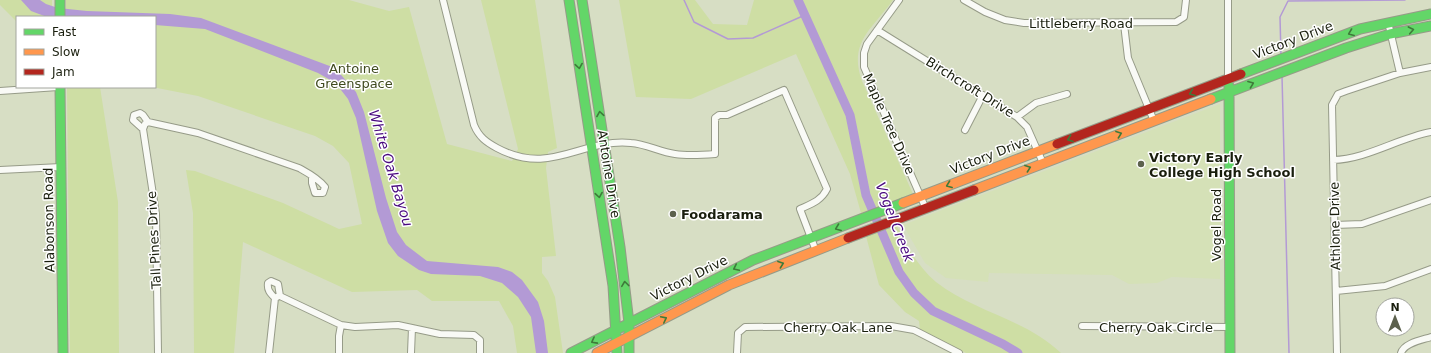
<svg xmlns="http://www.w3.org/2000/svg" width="1431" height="353" viewBox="0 0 1431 353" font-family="'DejaVu Sans',sans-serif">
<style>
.built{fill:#d5e1b7}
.green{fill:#cedea4}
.water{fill:#b39ad5}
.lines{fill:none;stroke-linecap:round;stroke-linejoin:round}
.stream{stroke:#b39ad5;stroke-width:1.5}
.river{stroke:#b39ad5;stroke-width:9}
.street-casing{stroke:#969b88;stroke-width:8}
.fast-casing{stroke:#969b88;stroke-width:11}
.slow-casing{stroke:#969b88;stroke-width:11}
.jam-casing{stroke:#969b88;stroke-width:11}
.street{stroke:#f9faf6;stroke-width:6}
.fast{stroke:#63d668;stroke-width:9}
.slow{stroke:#ff974d;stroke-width:9}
.jam{stroke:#b3261e;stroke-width:9}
.oneway{stroke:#3e7a3a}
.poi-dot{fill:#5c614d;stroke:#fff;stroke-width:1.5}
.labels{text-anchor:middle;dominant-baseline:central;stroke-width:3;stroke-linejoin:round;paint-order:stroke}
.street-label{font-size:13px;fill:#191e0d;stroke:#fff}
.park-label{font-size:13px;fill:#404b1f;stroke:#fff}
.poi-label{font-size:13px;font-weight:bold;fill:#191e0d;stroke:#fff;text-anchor:start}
.water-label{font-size:14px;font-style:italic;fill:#49097f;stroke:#fff}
</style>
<rect width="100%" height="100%" fill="#d7dec4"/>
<path class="built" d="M1220,104v175l-48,-2 -15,6 -28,1 -17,-9 -123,-2 -1,9 -42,-4 -21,-15 -22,-38z"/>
<path class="green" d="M0,0h52v17h-35v5l-17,-17z
M66,0h283l40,11 20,-4 38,137 65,17 6,-12 -37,-149h54l22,148 -9,4 -2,16 10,88 -14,1v16l6,8 7,16 8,56h-46l-4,-27 -14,-25h-67l-15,-11 -65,2 -109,-50 -9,111h-40l-1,-140 -7,-43 9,1 88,32 56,26 23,-5 -13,-61 -16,-17 -18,-10 -117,-40 -46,-9h3v-70h-89z
M619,0h76l18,24 34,1 7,-25h139c-21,29 -45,43 -31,81l51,113 -52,19 -11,-39 -54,-120 -105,45 -55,-2z
M67,87h33l18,115 1,151h-49z
M895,224c5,6 8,15 12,22 8,13 17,26 29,36 38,30 90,37 125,71h-95l-46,-23 -1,-9 -14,-9 -26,-27 -13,-49z"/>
<path class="water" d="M21,0h19l6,4 12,4 29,3 83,3 31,4 134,50 21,24 8,20 22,86 11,34 9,13 21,16 71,6 14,5 10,8 16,22 6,19 4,32h-12l-5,-36 -13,-20 -16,-14 -22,-7 -49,-2 -12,-4 -21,-14 -10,-13 -11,-32 -21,-93 -8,-19 -7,-9 -9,-9 -14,-8 -113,-44 -50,-4v-8h-108l-16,-6z"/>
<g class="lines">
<path class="stream" d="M684,0l10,22 34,17 25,-1 52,-23
M1281,56l-1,-39 8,-16 117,-1
M1282,76l7,277"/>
<path class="river" d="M798,0l52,115 16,80 33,77 15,21 19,18 70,33 15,9"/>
<defs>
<path id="street" d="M443,0l31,125c5,12 12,17 23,23 54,29 84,-10 134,-5 15,1 29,9 44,11 13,2 27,1 40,0v-36l4,-3h8l57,-25 43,99c-6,12 -16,15 -27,20l16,42
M899,0l-32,44 -3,9v14l62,142
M964,0l21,12 20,8 19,3 152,-1 8,-5 2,-17
M1228,0v79
M1388,22l12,51
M1124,24l4,34 26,63
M877,30l140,87 10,10 16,36
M0,91l58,-4
M1017,117l19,-14 31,-9
M143,129l-10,-9 1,-5 6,-2 3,2 5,7
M965,130l18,-35
M1333,160c34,-1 65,-22 98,-28
M0,170l61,-3
M1335,225l27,-1 69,-24
M1336,291l49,-5 46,-17
M275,298c-5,-5 -8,-8 -7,-15l3,-2 7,3 2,12 61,29 14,2 43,-2 42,9 34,1 6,5v13
M1082,326l148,1
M158,353l-2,-139 -13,-85 2,-5 3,-2 50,11 101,35c9,5 19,10 26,19l-2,6h-8l-3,-10v-7
M269,353l6,-55 2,-1
M339,353v-17l2,-11
M411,353l1,-25
M737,353l1,-20 7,-6 146,-1 23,4 45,23
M1337,353l-5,-248 6,-11 8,-3 54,-18 31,-6
M1401,353c3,-10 21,-13 30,-16"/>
<path id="fast" d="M60,0v17
M569,0l44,286 4,67
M582,0l38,247 9,76v30
M1241,74l119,-45 71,-15
M1229,86l1,267
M60,87l3,266
M1211,99l135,-51 44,-14 41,-8
M571,353l182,-93 150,-57"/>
<path id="slow" d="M974,190l237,-91
M903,203l154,-59
M597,353l132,-68 119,-47"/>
<path id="jam" d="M1057,144l184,-70
M848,238l126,-48"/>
</defs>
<use href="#street" class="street-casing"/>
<use href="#fast" class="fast-casing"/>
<use href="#slow" class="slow-casing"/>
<use href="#jam" class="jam-casing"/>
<use href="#street" class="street"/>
<use href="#fast" class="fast"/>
<use href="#slow" class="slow"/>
<use href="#jam" class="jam"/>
</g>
<defs><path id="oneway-chevron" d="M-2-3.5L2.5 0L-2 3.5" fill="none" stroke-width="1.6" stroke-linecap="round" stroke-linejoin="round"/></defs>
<g class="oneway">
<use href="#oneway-chevron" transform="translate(1411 30) rotate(-11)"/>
<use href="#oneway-chevron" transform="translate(1351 33) rotate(159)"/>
<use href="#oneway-chevron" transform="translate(579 66) rotate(81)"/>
<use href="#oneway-chevron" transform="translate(1251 84) rotate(-21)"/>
<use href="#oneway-chevron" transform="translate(1192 93) rotate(159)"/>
<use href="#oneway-chevron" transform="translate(600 114) rotate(-99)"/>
<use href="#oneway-chevron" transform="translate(1119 134) rotate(-20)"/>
<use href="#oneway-chevron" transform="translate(1070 139) rotate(160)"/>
<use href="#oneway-chevron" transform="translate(1028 168) rotate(-20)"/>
<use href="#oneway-chevron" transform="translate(949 185) rotate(159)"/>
<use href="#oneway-chevron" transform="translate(599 195) rotate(81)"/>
<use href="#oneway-chevron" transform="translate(838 228) rotate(159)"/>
<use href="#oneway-chevron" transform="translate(781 264) rotate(-20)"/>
<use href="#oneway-chevron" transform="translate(736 268) rotate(155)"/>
<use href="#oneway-chevron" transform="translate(625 284) rotate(-97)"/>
<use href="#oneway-chevron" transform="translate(664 319) rotate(-27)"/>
<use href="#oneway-chevron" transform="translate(594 341) rotate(152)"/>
</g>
<g class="poi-dot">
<circle cx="1141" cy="164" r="4"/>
<circle cx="673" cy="214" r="4"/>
</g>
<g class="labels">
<g class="street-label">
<text x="1081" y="23">Littleberry Road</text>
<text transform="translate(1293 40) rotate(-21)">Victory Drive</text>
<text transform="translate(970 87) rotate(32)">Birchcroft Drive</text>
<text transform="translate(889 124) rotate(66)">Maple Tree Drive</text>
<text transform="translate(990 155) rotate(-21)">Victory Drive</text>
<text transform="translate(609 174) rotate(81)">Antoine Drive</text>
<text transform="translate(49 220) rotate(-91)">Alabonson Road</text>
<text transform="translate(1216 225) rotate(-90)">Vogel Road</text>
<text transform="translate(1335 226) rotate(-91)">Athlone Drive</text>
<text transform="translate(154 240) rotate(-93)">Tall Pines Drive</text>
<text transform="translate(689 278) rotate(-27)">Victory Drive</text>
<text x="838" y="327">Cherry Oak Lane</text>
<text x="1156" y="327">Cherry Oak Circle</text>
</g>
<g class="park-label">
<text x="354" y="68">Antoine<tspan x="354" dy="15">Greenspace</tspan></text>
</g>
<g class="poi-label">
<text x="1149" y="157">Victory Early<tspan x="1149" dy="15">College High School</tspan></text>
<text x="681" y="214">Foodarama</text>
</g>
<g class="water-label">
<text transform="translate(391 168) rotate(73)">White Oak Bayou</text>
<text transform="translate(895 222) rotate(69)">Vogel Creek</text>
</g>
</g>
<rect x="16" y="16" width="140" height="72" fill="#ffffff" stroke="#a3a59e"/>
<rect x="24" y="29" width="20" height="6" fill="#63d668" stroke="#a3a59e"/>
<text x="52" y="36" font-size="12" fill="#191e0d">Fast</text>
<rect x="24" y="49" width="20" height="6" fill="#ff974d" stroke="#a3a59e"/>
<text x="52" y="56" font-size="12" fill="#191e0d">Slow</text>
<rect x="24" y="69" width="20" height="6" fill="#b3261e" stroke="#a3a59e"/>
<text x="52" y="76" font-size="12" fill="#191e0d">Jam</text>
<g transform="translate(1395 317)"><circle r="19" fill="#ffffff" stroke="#a3a59e"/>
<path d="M0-3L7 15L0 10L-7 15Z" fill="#5c614d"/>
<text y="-6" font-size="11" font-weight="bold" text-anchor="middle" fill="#191e0d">N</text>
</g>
</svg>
